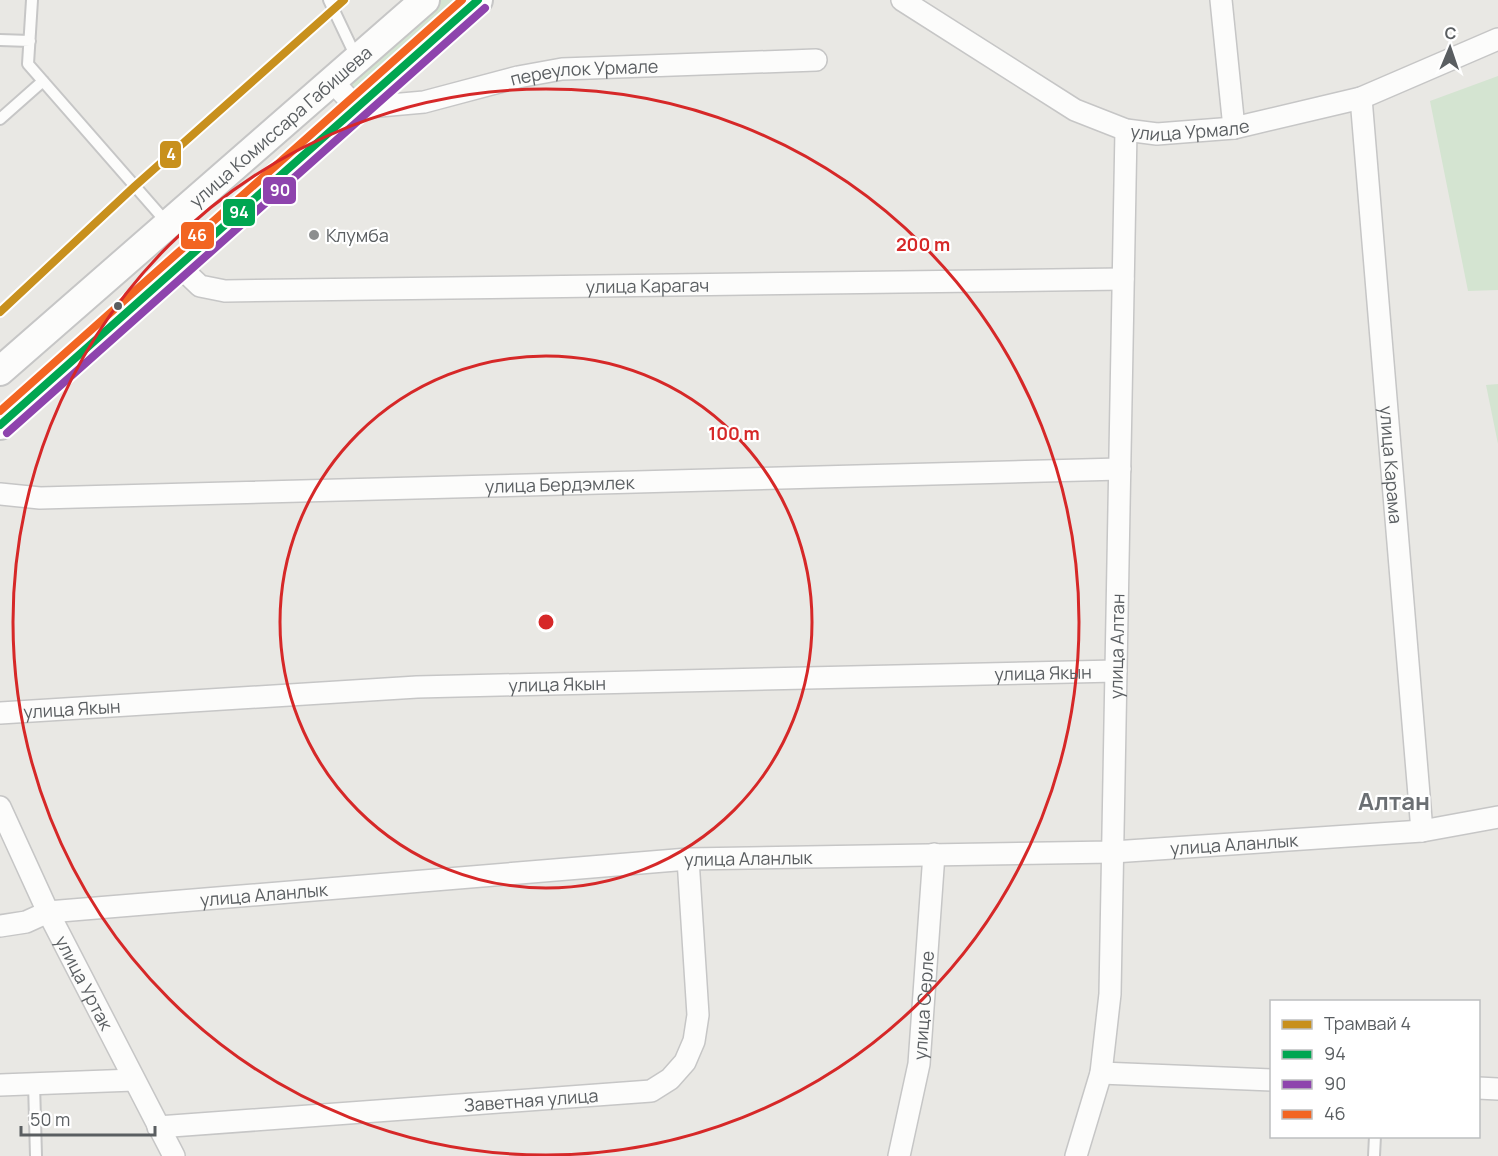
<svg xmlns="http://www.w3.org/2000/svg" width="1498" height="1156" viewBox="0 0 1498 1156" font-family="Manrope,sans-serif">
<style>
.green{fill:#d4e4d1}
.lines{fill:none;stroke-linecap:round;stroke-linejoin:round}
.lane-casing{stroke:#c6c6c6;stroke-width:14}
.street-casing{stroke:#c6c6c6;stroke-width:24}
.secondary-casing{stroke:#c6c6c6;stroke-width:32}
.lane{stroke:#fcfcfb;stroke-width:10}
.street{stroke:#fcfcfb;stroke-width:21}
.secondary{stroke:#fcfcfb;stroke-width:28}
.bus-1-casing{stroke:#fff;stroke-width:12}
.bus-2-casing{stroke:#fff;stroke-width:12}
.bus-3-casing{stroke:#fff;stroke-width:12}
.bus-1{stroke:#00a651;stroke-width:8}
.bus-2{stroke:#8e44ad;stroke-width:8}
.bus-3{stroke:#f26522;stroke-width:8}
.tram-1-casing{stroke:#fff;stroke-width:12}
.tram-1{stroke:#c8901d;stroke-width:8}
.ring{fill:none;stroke:#d62828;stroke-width:3}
.poi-dot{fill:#8c8e8f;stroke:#fff;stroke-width:2}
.bus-dot{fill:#5a5e61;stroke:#fff;stroke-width:2}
.labels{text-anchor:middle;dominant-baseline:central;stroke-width:4.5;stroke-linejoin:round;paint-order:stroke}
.street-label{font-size:18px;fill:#5a5e61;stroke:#fff}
.poi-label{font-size:18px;fill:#5a5e61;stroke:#fff;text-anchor:start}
.district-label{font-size:24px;font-weight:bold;fill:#6b6f73;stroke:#fff}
.centre{fill:#d62828;stroke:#fff;stroke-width:3}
.ring-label{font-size:18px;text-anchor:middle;font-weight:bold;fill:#d62828;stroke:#fff;stroke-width:4.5;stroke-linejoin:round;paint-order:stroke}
.line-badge{stroke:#fff;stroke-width:2}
.badge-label{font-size:16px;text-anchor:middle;font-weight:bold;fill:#fff}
</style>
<rect width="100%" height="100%" fill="#e9e8e4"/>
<path class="green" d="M435,0h34l-108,95 -15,-15z
M1498,76v214l-30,1 -38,-190z
M1498,384v60l-12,-59z"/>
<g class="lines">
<defs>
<path id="lane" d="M32,0l-4,64 140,160
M329,0l28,59
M0,40l30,1
M0,119l43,-38
M34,1083l2,73
M1374,1156l1,-20"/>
<g id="street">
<path id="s1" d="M902,0l173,110 51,20 31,4 77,-6 127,-30 137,-59"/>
<path d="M1221,0l13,128"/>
<path id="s2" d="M332,81l25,27 67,-6 94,-25 44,-8 254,-9"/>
<path id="s3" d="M1361,98l61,733"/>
<path id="s4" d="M179,266l21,20 25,5 898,-12"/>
<path id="s5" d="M0,494l40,4 1080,-29"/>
<path id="s6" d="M0,713l417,-26 699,-16"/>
<path id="s7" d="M0,807l48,105 126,244"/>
<path id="s8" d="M0,926l26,-4 22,-10 640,-53 425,-7 309,-21 76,-14"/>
<path d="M1101,1073l171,7"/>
<path d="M0,1085l134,-5"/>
<path d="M1478,1088l20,1"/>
<path id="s9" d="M158,1127l493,-36 19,-12 15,-17 9,-21 4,-26 -10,-156"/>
<path id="s10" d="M899,1156l20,-92 15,-210"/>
<path id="s11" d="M1076,1156l25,-83 9,-79 16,-864"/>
</g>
<g id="secondary">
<path id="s12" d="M0,371l425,-371"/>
<path d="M0,425l478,-425"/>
</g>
</defs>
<use href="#lane" class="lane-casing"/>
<use href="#street" class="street-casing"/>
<use href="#secondary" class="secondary-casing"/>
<use href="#lane" class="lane"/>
<use href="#street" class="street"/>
<use href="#secondary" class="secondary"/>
<defs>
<path id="bus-1" d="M0,425l478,-425"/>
<path id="bus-2" d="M7,433l478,-425"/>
<path id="bus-3" d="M0,411l462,-411"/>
</defs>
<use href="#bus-1" class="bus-1-casing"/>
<use href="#bus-2" class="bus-2-casing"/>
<use href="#bus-3" class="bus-3-casing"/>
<use href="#bus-1" class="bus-1"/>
<use href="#bus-2" class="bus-2"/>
<use href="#bus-3" class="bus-3"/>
<defs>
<path id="tram-1" d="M0,312l135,-126 209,-186"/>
</defs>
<use href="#tram-1" class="tram-1-casing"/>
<use href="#tram-1" class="tram-1"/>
</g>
<g class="ring">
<circle cx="546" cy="622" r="266"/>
<circle cx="546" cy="622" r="533"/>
</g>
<circle class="poi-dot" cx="314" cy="235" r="6"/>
<circle class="bus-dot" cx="118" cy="306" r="5"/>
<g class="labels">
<g class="street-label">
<text stroke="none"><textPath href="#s2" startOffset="268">переулок Урмале</textPath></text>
<text stroke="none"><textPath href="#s1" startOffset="324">улица Урмале</textPath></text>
<text stroke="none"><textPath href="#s12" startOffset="372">улица Комиссара Габишева</textPath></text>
<text stroke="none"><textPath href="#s4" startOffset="477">улица Карагач</textPath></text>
<text stroke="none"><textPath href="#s3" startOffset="368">улица Карама</textPath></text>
<text stroke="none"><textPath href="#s5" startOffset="560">улица Бердэмлек</textPath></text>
<text stroke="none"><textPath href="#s11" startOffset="514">улица Алтан</textPath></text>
<text stroke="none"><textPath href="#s6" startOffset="1044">улица Якын</textPath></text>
<text stroke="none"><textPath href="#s6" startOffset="558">улица Якын</textPath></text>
<text stroke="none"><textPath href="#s6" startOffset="72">улица Якын</textPath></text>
<text stroke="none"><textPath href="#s8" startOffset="1239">улица Аланлык</textPath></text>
<text stroke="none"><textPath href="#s8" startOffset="753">улица Аланлык</textPath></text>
<text stroke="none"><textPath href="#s8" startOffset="267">улица Аланлык</textPath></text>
<text stroke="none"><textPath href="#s7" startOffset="195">улица Уртак</textPath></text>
<text stroke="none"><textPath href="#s10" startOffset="153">улица Серле</textPath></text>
<text stroke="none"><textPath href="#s9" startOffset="374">Заветная улица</textPath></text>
</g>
<g class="poi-label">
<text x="326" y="235">Клумба</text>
</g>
<g class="district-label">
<text x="1394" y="800">Алтан</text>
</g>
</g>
<circle cx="546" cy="622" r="9" class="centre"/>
<g class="ring-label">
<text x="923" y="251">200 m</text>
<text x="734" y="440">100 m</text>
</g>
<g class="line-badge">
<rect x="159" y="140" width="23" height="29" rx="6" fill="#c8901d"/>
<rect x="262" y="176" width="35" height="29" rx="6" fill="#8e44ad"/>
<rect x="222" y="198" width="34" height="29" rx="6" fill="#00a651"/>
<rect x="180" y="221" width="35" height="29" rx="6" fill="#f26522"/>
</g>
<g class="badge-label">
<text x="171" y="160">4</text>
<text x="280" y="196">90</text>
<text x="239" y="218">94</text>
<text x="197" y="241">46</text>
</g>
<rect x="1270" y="1000" width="210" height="138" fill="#ffffff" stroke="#bdbfc0" stroke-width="1.5"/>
<rect x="1282" y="1020" width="30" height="9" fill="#c8901d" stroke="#bdbfc0" stroke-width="1.5"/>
<text x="1324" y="1030" font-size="18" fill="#5a5e61">Трамвай 4</text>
<rect x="1282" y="1050" width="30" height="9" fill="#00a651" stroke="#bdbfc0" stroke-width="1.5"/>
<text x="1324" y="1060" font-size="18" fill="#5a5e61">94</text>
<rect x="1282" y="1080" width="30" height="9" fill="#8e44ad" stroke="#bdbfc0" stroke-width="1.5"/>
<text x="1324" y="1090" font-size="18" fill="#5a5e61">90</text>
<rect x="1282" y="1110" width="30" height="9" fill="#f26522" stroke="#bdbfc0" stroke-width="1.5"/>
<text x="1324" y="1120" font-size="18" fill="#5a5e61">46</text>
<g transform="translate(1450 48) rotate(2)" stroke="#ffffff" stroke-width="4.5" paint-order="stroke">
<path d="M0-4.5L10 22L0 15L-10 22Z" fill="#5a5e61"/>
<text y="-9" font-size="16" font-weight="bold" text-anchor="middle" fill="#5a5e61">С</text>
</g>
<path d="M21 1126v9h134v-9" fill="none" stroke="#5a5e61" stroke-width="3"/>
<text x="30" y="1126" font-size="18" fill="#5a5e61" stroke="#ffffff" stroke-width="4.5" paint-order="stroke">50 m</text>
</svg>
